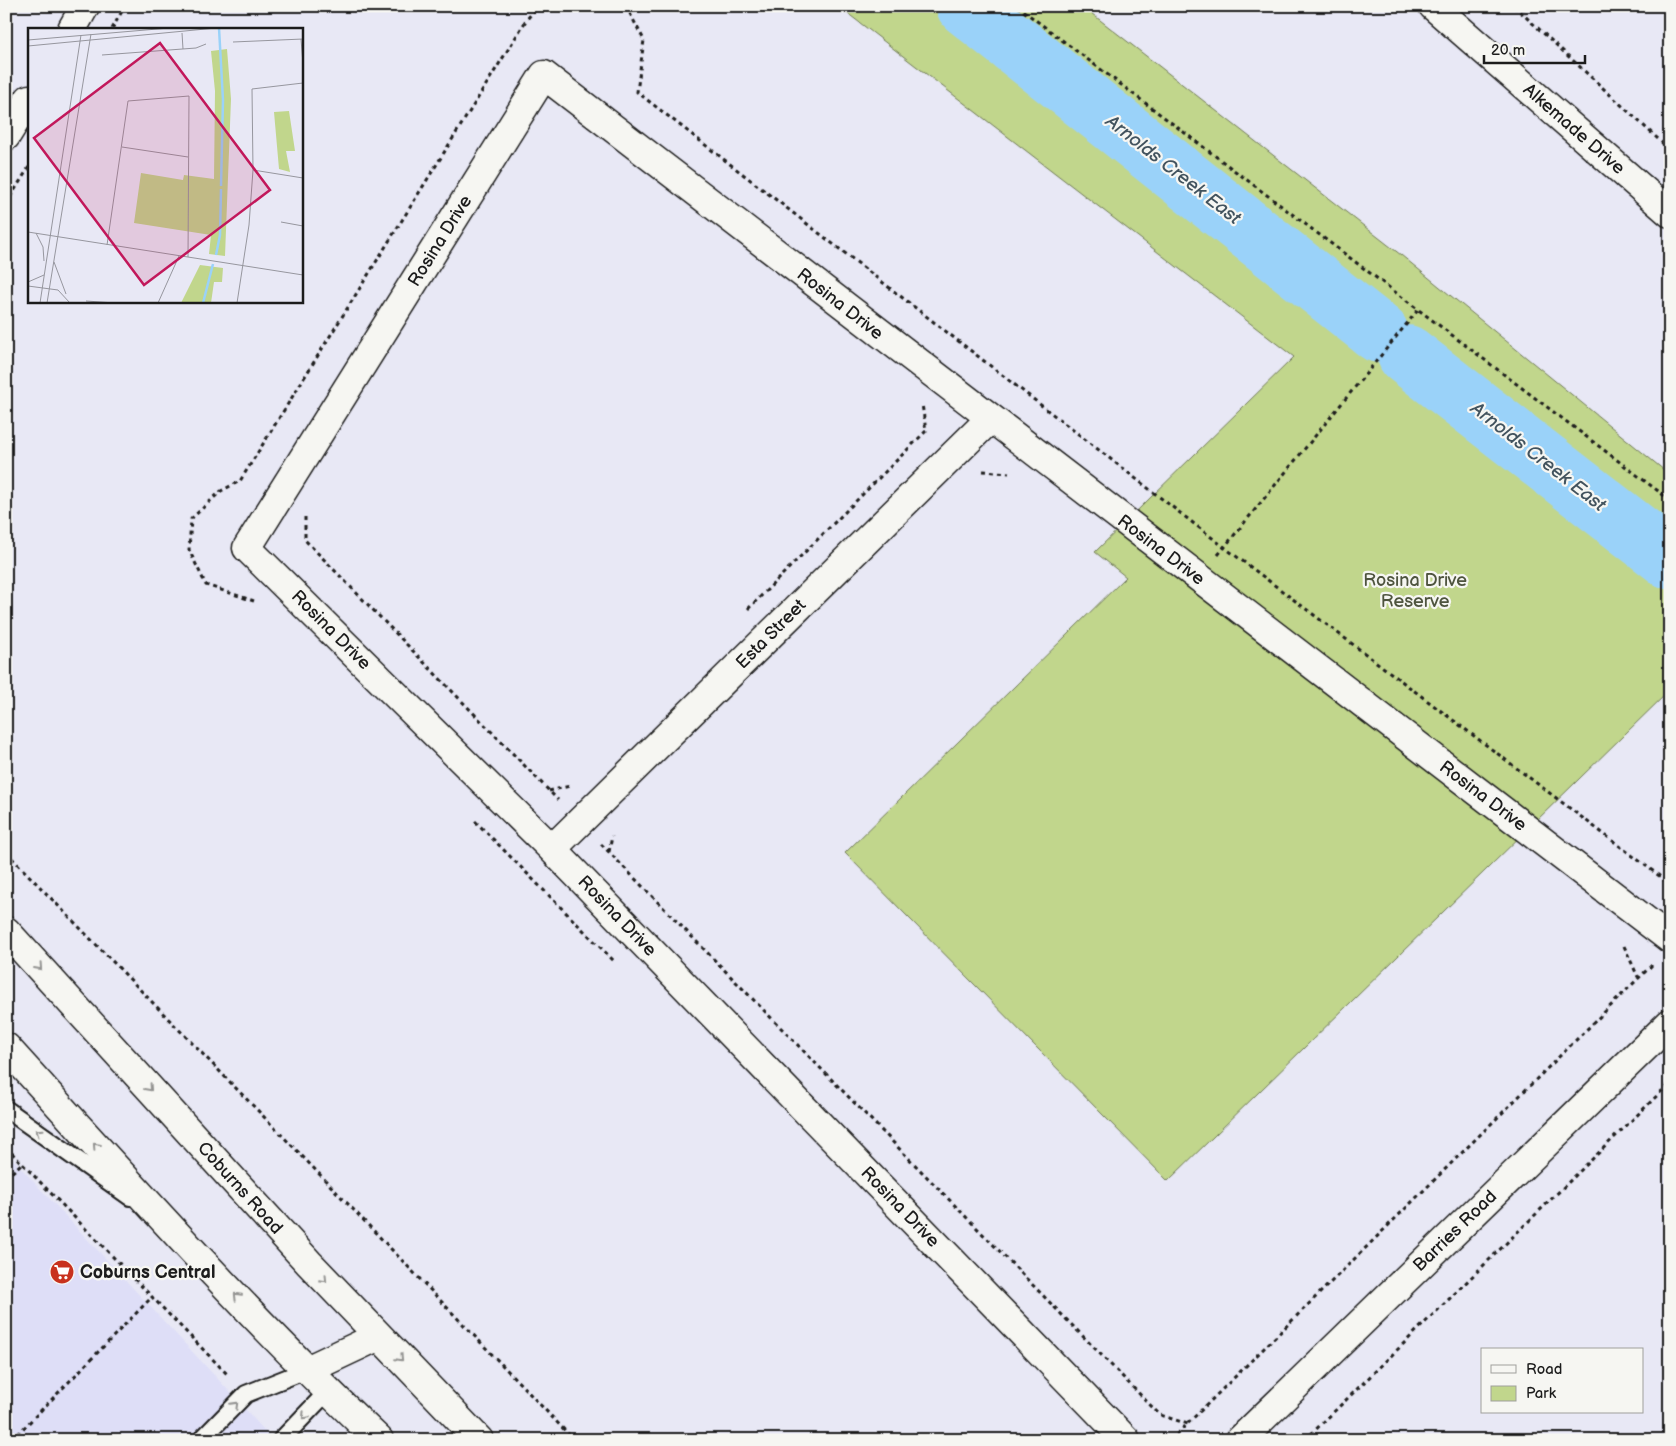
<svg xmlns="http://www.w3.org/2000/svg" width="1676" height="1446" viewBox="0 0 1676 1446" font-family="'Balsamiq Sans',sans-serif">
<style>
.built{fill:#dedef7}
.green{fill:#c1d68c;stroke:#6e7954}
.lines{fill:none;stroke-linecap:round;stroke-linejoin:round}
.river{stroke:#9ad2f9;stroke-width:60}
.service-casing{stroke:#1c1c1c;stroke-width:20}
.minor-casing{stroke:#1c1c1c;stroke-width:31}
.tertiary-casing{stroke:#1c1c1c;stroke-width:31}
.secondary-casing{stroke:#1c1c1c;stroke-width:31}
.path{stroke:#1c1c1c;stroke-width:3;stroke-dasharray:4 4;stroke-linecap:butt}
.service{stroke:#f6f6f2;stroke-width:16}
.minor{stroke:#f6f6f2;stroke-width:28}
.tertiary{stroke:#f6f6f2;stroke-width:28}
.secondary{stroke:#f6f6f2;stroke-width:28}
.oneway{stroke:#949492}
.labels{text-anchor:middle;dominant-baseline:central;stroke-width:4.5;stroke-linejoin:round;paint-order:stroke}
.street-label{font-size:18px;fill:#1c1c1c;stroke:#f6f6f2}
.park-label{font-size:18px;fill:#4e543e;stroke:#f6f6f2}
.poi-label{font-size:18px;font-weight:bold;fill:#1c1c1c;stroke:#f6f6f2;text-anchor:start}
.water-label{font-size:19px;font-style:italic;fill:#42535e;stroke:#f6f6f2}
.inset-river{fill:none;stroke:#9ad2f9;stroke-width:2.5}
.inset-road{fill:none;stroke:#96969e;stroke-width:1}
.view{fill:#c2185b;fill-opacity:0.15;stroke:#c2185b;stroke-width:2.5}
.inset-edge{fill:none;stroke:#1c1c1c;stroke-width:2.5}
</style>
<rect width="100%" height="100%" fill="#e8e8f5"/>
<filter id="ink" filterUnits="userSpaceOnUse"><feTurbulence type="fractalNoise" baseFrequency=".02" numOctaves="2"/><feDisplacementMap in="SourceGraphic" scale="10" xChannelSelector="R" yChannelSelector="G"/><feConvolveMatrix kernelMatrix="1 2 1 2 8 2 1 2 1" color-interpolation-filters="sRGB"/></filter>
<g filter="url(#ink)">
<path class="built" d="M6,1152l223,239 44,49h-267z"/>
<path class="green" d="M838,6h244l319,249 269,220v215l-502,491 -323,-328 281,-276 -31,-25 199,-195z"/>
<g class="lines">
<path class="river" d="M966,6l413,327
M1407,355l263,204"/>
<defs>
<path id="service" d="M6,1109l124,88
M201,1440l45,-46 63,-25
M281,1440l47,-49"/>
<path id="minor" d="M1433,6l237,207
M72,29l13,-23
M6,136l23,-37
M552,849l438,-430
M1126,1440l-574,-591 -305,-301 297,-473 1126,864"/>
<path id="tertiary" d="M1240,1440l430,-417"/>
<path id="secondary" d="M6,931l303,332 170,177
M6,1047c121,133 242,269 373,393
M309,1369l70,-33"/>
</defs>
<use href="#service" class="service-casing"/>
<use href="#minor" class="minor-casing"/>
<use href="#tertiary" class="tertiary-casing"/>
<use href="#secondary" class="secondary-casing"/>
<path class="path" d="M626,6l18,34 -7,52 587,455 446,337
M1017,6l653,494
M1514,6l156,144
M1523,6l2,8
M112,29l13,-23
M6,204l23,-37
M983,471l26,2
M305,517v23l253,260
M1218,555l200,-245
M254,601l-48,-16 -17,-35 2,-31 30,-28 19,-10 287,-462 11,-13
M748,609l178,-178 -4,-27
M549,791l21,-5
M475,821l140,141
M601,844l559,571 28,9
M6,852l297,305 271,283
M609,852l3,-16
M1624,946l14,31
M6,1147l222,228
M6,1178l16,-15
M12,1440l140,-143
M1171,1440l482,-476
M1305,1440l365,-357"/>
<use href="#service" class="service"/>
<use href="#minor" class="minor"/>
<use href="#tertiary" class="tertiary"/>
<use href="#secondary" class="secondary"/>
</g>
<defs><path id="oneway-chevron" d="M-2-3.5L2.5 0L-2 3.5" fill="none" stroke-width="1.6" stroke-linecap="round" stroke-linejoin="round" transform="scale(1.25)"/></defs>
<g class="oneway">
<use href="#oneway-chevron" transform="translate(39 967) rotate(48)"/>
<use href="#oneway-chevron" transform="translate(149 1088) rotate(48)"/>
<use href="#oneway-chevron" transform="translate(39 1132) rotate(-145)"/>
<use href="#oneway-chevron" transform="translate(96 1146) rotate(-132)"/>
<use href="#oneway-chevron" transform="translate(324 1279) rotate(46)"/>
<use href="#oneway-chevron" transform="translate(237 1296) rotate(-134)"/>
<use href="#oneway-chevron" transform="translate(400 1358) rotate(46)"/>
<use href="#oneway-chevron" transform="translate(235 1405) rotate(-45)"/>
<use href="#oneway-chevron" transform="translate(305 1416) rotate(134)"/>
</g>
</g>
<defs>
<symbol id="supermarket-disc" viewBox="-11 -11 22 22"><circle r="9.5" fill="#c8321e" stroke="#f6f6f2"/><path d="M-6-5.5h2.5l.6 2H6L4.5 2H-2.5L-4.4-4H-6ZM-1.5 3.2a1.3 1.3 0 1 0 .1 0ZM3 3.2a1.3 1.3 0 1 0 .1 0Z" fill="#fff"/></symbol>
</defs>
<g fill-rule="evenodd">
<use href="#supermarket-disc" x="48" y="1258" width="28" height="28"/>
</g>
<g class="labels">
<g class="street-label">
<text transform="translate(1574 129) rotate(41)">Alkemade Drive</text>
<text transform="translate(440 241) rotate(-58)">Rosina Drive</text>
<text transform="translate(840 304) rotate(38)">Rosina Drive</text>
<text transform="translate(1161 550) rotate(37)">Rosina Drive</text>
<text transform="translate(331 630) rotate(45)">Rosina Drive</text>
<text transform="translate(771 634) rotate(-45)">Esta Street</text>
<text transform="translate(1483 796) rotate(37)">Rosina Drive</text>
<text transform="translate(617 916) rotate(46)">Rosina Drive</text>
<text transform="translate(240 1188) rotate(48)">Coburns Road</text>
<text transform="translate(900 1207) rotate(46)">Rosina Drive</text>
<text transform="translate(1455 1231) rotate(-44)">Barries Road</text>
</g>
<g class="park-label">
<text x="1415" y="580">Rosina Drive<tspan x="1415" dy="21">Reserve</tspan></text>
</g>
<g class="poi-label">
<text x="80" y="1272">Coburns Central</text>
</g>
<g class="water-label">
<text transform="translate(1173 170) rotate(38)">Arnolds Creek East</text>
<text transform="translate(1538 457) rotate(38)">Arnolds Creek East</text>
</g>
</g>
<g transform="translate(28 28)">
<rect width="275" height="275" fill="#e8e8f5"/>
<path d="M199,21l4,50 -6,157 -16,-2 2,-19 -77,-12 7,-50 42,7 1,-5 30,4 1,-88 -4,-40zM261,83l6,40h-9l4,21 -11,-3 -5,-57zM172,237l23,3 -1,14h-8l-3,21h-30z" fill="#c1d68c"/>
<path class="inset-river" d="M191,0l4,72 -2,86M188,227l4,-20 1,-46M175,275l10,-39"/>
<path class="inset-road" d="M154,5l1,16M273,11l2,25M0,12l141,-12M205,14l70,-3M0,18l188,-18M74,27l94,-7 10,-4M94,119l66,10M225,142l50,8M253,194l22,4M0,204l275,43M8,205l7,14 1,14M79,217l21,-144 61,-5 -1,161M26,234l12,32M0,254l16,-7M0,258l30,4 12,13M58,273l29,2M12,275l41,-268M19,275l44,-269M130,275l21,-47M209,275l12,-78 4,-55 -1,-81 51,-6"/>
<path class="view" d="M132,15l110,147 -126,95 -110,-147z"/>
<rect width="275" height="275" class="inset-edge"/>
</g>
<rect width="1676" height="1446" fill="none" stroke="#f6f6f2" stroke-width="25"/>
<rect x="12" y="12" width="1651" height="1421" fill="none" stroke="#1c1c1c" stroke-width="2" filter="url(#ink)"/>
<rect x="1481" y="1348" width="162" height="65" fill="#f6f6f2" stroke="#9f9f9c"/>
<rect x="1491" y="1365" width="25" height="8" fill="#f6f6f2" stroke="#9f9f9c"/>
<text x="1526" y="1374" font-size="15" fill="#1c1c1c">Road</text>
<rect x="1491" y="1386" width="25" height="15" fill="#c1d68c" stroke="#9f9f9c"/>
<text x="1526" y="1398" font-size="15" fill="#1c1c1c">Park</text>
<path d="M1484 55v8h101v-8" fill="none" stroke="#1c1c1c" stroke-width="2.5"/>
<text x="1491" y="55" font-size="15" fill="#1c1c1c" stroke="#f6f6f2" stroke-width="4" paint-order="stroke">20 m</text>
</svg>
